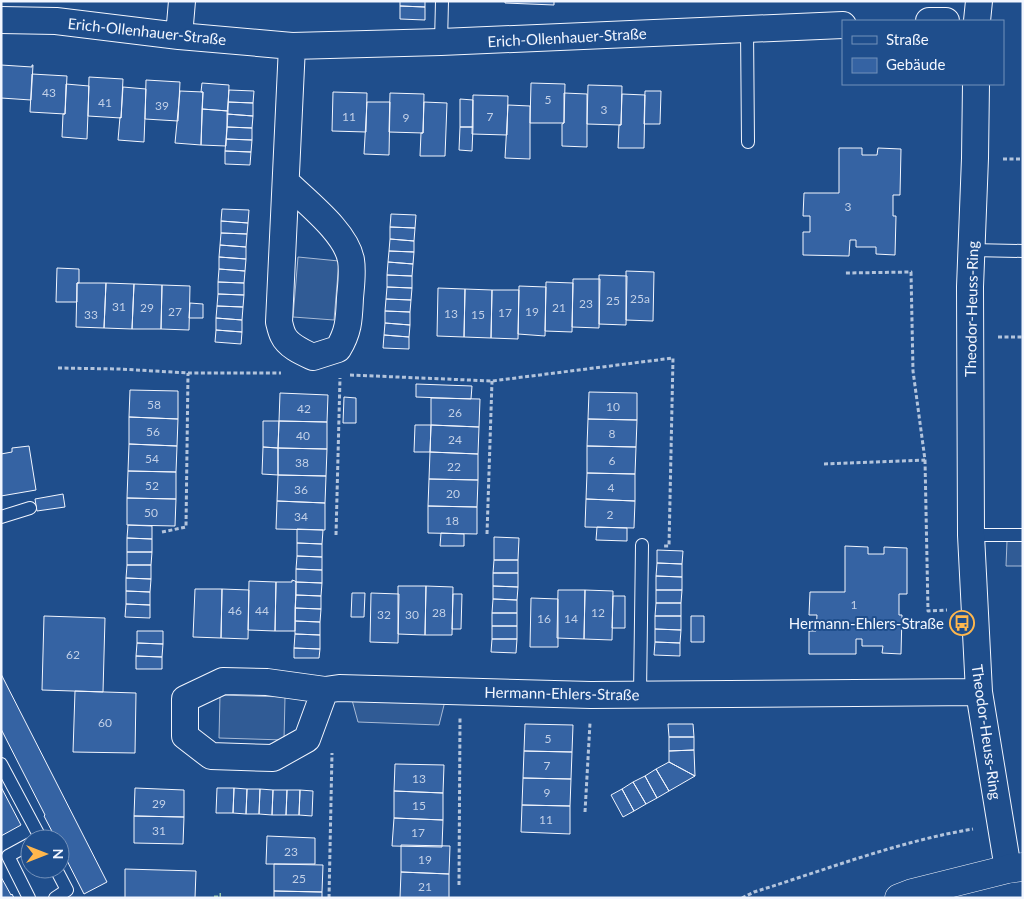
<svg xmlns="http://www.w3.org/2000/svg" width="1024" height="899" viewBox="0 0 1024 899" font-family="Lato,sans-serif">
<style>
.parking{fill:#305b95;stroke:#a8bbd7}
.building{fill:#3563a3;stroke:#f2f6ff}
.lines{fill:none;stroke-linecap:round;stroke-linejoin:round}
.service-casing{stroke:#f2f6ff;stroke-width:14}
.minor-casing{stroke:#f2f6ff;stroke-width:28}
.secondary-casing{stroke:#f2f6ff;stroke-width:29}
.path{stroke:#b3c4dc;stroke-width:3;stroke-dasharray:4 2.5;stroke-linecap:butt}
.service{stroke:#1f4e8c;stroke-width:12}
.minor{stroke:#1f4e8c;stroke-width:26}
.secondary{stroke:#1f4e8c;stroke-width:28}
.hedge{stroke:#97c8a6;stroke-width:4;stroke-dasharray:2.5 4;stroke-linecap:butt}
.labels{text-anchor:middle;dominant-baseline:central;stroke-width:4;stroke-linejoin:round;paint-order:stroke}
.number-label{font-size:12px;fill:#c3d1e8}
.street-label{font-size:15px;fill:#f2f6ff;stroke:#1f4e8c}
.poi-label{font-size:15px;fill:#f2f6ff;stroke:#1f4e8c;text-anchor:end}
</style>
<rect width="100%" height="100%" fill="#1f4e8c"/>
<path class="parking" d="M298,257l41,4 -5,59 -41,-3z
M1007,541h16v25h-17z
M220,695l65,2 -1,43 -65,-2z
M352,700l93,1 -6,24 -81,-3z"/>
<path class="building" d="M400,1h25v6l-25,-1z
M505,1h49v4l-49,-2z
M400,6l25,1v13l-25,-1z
M1,65l31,2v-2h1l-2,35 -30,-2z
M32,74l35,2 -2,38 -35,-2z
M89,77l34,2 -2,39 -33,-2z
M146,80l34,2 -2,39 -33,-2z
M202,83l27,2 -1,26 -26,-2 1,-17h-2z
M531,83l34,1 -1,39h-34z
M66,84l23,2 -2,53 -25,-2 1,-23h2z
M588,85l34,1 -1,39 -34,-1z
M123,87l23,2 -2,53 -26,-2 2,-23 1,1z
M229,90l25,1 -1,12 -25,-1z
M180,91l23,1 -2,53 -26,-2z
M645,91h16l-1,33h-16z
M333,92l34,1 -1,39 -34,-1z
M390,93l34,1 -1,39 -34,-1z
M564,93l23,1v53l-25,-1v-22l2,-1z
M622,94l23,1 -1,53h-26l1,-23h2z
M473,95l35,1 -1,39 -35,-1z
M460,99l13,1v27h-13z
M228,102l25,1v13l-26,-2z
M367,102h23l-1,53 -25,-1z
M424,102l23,1 -2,53h-25l1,-23h2z
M508,105l22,1v53l-25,-1z
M202,109l26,2 -2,35 -25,-1z
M227,114l26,2 -1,12 -25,-1z
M227,127l25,1v12l-26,-1z
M460,127h13l-1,24 -13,-1z
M226,139l26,1 -1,12 -26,-1z
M839,148h23v7h15l1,-7 23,1 -1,46h-7v21h3l-1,39 -19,-1v-7h-20v-7h-6l-1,16 -46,-1v-23h7v-16h-7l1,-23h35z
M225,151l26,1 -1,13 -25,-1z
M222,209l27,1 -1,13 -27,-2z
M391,214l25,1 -1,13 -25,-1z
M221,221l27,2 -1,11 -26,-1z
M390,227l25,1 -1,13 -24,-2z
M221,233l26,1 -1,13 -26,-2z
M390,239l24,2v11l-25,-1z
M220,245l26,2v12l-27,-2z
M389,251l25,1 -1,12 -25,-2z
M219,257l27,2 -1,12 -26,-2z
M388,262l25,2 -1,12 -25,-1z
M57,268l22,1v14h-2v19h-21z
M219,269l26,2 -1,12 -26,-1z
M626,271l28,1 -1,49 -27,-1z
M387,275l25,1v12l-25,-1z
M599,275l28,1 -1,49 -27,-1z
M573,279h27l-1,49 -27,-1z
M218,282l26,1v12l-26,-1z
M546,282l27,1 -1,49 -27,-1z
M77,283h29l-2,45 -28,-1z
M106,283l28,1 -2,45 -28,-1z
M134,284l28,1 -1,44h-29z
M162,285l28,1 -1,44 -28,-1z
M519,286l27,1 -1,49 -27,-2z
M387,287l25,1 -1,12 -25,-1z
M438,288l27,1 -1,48 -27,-1z
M465,289l27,1 -1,48 -27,-1z
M492,290h27l-1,49 -27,-1z
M218,294l26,1 -1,12 -26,-1z
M386,299l25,1 -1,12 -25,-1z
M190,303l13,1v14h-14z
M217,306l26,1 -1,13 -26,-2z
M385,311l25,1v13l-25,-2z
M216,318l26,2v12l-26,-2z
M385,323l25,2 -1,12 -25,-2z
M216,330l26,2 -1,12 -26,-2z
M384,335l25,2v12l-26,-1z
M416,384l56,2 -1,13 -55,-2z
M130,390l48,1v28l-49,-2z
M589,392l48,1v27l-49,-1z
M280,393l48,2 -1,27 -48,-1z
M344,397l12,1v25h-13z
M431,398l49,1 -1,28 -48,-2z
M129,417l49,2 -1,27 -48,-2z
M588,419l49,1 -1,27 -49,-1z
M263,421h16l-1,27 -15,-1z
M279,421l48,1v27l-49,-1z
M415,425h16l-1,27h-16z
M431,425l48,2 -1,27 -48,-2z
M129,444l48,2 -1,26 -48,-1z
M29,446l7,44 -35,6v-42l11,-2v-4z
M587,446l49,1 -1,27 -48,-1z
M263,447l15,1v27l-16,-1z
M278,448l49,1 -1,27 -48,-1z
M430,452l48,2v26l-49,-1z
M128,471l48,1v27l-49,-1z
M587,473l48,1v27l-49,-2z
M278,475l48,1 -1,27 -48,-2z
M429,479l49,1 -1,27 -49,-1z
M63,494l2,13 -28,4 -2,-12z
M127,498l49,1 -1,27 -48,-1z
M586,499l49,2 -1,27 -49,-1z
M277,501l48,2v27l-49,-1z
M428,506l49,1v27l-49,-1z
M128,525l24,1v13l-25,-1z
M597,527l30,1v13l-31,-1z
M297,529l26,1 -1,14 -25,-1z
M441,533l23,1v12h-24z
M494,537l25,1 -1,22h-24z
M127,538l25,1v13h-25z
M297,543l25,1v13l-25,-1z
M845,546l23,1v7h16v-7l23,1v46h-8v21h3l-1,39 -19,-1 1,-7h-21v-7h-6v15h-47v-23h7l1,-16h-8l1,-23h35z
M657,550l26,1 -1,13 -25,-1z
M127,552h25l-1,13h-24z
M297,556l25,1v13l-26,-1z
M494,560h24v13h-25z
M657,563l25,1v13l-26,-1z
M127,565h24v14l-25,-1z
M296,569l26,1v13l-26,-1z
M493,573h25v14l-25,-1z
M656,576l26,1v13h-26z
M126,578l25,1 -1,13 -24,-1z
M292,580l3,1 1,1 -1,49h-20l1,-49h16z
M249,581l27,1 -1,49 -27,-1z
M296,582l26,1 -1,13 -25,-1z
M398,586h28l-1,49 -27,-1z
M426,586l27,1 -1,48h-27z
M493,586l25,1 -1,13 -24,-1z
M195,589h27l-1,49 -28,-1z
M222,589l27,1 -1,49 -27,-1z
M558,590h27l-1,49 -27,-1z
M585,590l28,1 -1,49 -28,-1z
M656,590h26l-1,13h-25z
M126,591l24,1v13l-24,-1z
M352,593h13l-1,24h-13z
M371,593l28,1 -1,49 -28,-1z
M453,594h9l-1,35h-9z
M296,595l25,1v13l-26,-1z
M613,596h12v32h-13z
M531,598l27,1v48h-28z
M493,599l24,1v13h-25z
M656,603h25v13h-26z
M126,604l24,1v13l-25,-1z
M295,608l26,1 -1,13 -25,-1z
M492,613h25v13h-25z
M44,616l61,2 -2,74 -61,-2z
M655,616h26v14l-26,-1z
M691,616h13v26h-13z
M295,621l25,1v13l-25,-1z
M492,626h25v13h-25z
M655,629l26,1 -1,13 -25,-1z
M137,631h26v13l-26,-1z
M295,634l25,1v14l-26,-1z
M492,639h25l-1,14 -25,-1z
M655,642l25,1v13l-26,-1z
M137,643l26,1 -1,13 -26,-1z
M294,648l26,1 -1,9h-25z
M136,656l26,1v12h-26z
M1,674l106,208 -23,12 -24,-47v-8h-4l-12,-23 1,-1 -44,-86z
M75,691l61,2 -1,60 -62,-1z
M525,724l48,1 -1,27 -48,-1z
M668,724h25l1,13h-25z
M669,737h25v13l-25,1z
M694,750l1,26 -26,-14v-11z
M524,751l48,1 -1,27 -48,-1z
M669,762l26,14 -26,15 -13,-22z
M395,764l49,1 -1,28 -49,-2z
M656,769l13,22 -12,7 -12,-22z
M645,776l12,22 -11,6 -13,-22z
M523,778l48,1 -1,27 -48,-1z
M633,782l13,22 -12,7 -12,-22z
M1,787l20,38 -20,11z
M135,788l49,2v27l-50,-1z
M217,788h17l-1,25h-17z
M234,788l13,1 -1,25 -13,-1z
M247,789h13l-1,25h-13z
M260,789l13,1 -1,25 -13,-1z
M622,789l12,22 -11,6 -12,-22z
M273,790h14l-1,25h-14z
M287,790h13l-1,25h-13z
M300,790l13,1 -1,25 -13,-1z
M394,791l49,2v27l-49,-2z
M522,805l48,1v28l-49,-2z
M134,816l50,1 -1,27 -49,-1z
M394,818l49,2 -1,27 -50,-1z
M267,836l48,2v26h-49z
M401,845l49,1 -1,28 -48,-2z
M274,864l49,1 -1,27 -48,-1z
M125,869l71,2 -1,27h-70z
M401,872l48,2v24h-49z
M1,877l10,18 1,-1 2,4h-13z
M274,891l48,1v6h-48z"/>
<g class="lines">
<defs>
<path id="service" d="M747,29l1,113
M441,42l1,-41
M971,250l52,1
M1,517l29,-9
M971,535h52
M640,694l2,-149
M1,764l40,75
M29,898l-21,-42 22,-12
M55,898l12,-8 -11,-21"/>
<path id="minor" d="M1,20l55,1 123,15 113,10 149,-4 402,-17
M929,21h17
M977,21l2,-20
M179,36l3,-35
M976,84l-1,74 -5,129 1,248 8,157 29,177
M286,182c20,20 60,50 65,78 2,12 0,26 -1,38 -1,21 -1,33 -12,51l-25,8c-11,-5 -25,-11 -30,-22 -2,-4 -3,-9 -4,-13l13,-276
M325,690l-18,49 -34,19 -62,-2 -26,-20v-37l38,-18 44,1 58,8 14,-2 252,7 388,-3"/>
<path id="secondary" d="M899,898l13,-5 96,-24 15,-2"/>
</defs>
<use href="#service" class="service-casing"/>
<use href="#minor" class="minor-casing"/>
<use href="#secondary" class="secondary-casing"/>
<path class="path" d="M1003,159h20
M998,337h25
M58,368l61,1 69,4h93
M350,375l142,6 181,-23 -4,188h-7
M925,460l3,151 19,-1
M824,464l101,-4 -12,-89 -2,-99 -66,1
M162,532l24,-5 2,-154
M487,534l5,-153
M336,535l4,-157
M585,812l5,-89
M459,885l1,-167
M329,898l3,-145
M742,898l12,-6c71,-22 146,-51 219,-63"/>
<use href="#service" class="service"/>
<use href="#minor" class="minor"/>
<use href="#secondary" class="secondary"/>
<path class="hedge" d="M216,898v-3h5"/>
</g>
<defs>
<symbol id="bus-ring" viewBox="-11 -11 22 22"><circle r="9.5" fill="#1f4e8c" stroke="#ffb74d" stroke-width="1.5"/><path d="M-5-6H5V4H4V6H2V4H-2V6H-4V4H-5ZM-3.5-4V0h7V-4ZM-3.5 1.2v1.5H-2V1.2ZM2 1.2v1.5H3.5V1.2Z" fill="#ffb74d"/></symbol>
</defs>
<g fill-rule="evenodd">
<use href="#bus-ring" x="948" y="609" width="28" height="28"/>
</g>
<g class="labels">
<g class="number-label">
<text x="49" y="92">43</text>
<text x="548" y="99">5</text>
<text x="105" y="102">41</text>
<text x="162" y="105">39</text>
<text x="604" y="109">3</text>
<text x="349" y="116">11</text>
<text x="490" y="116">7</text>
<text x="406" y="117">9</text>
<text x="848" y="206">3</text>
<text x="640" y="298">25a</text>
<text x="613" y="300">25</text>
<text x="586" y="303">23</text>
<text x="119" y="306">31</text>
<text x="147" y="307">29</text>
<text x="559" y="307">21</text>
<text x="175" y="311">27</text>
<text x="532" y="311">19</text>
<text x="505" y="312">17</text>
<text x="451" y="313">13</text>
<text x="91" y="314">33</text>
<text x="478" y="314">15</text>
<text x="154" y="404">58</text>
<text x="613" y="406">10</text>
<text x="304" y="408">42</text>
<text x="455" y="412">26</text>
<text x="153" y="431">56</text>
<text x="612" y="433">8</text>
<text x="303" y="435">40</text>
<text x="455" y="439">24</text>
<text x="152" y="458">54</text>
<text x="612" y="460">6</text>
<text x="302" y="462">38</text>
<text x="454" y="466">22</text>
<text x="152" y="485">52</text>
<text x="611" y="487">4</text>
<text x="301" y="489">36</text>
<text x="453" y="493">20</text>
<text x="151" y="512">50</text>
<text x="610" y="514">2</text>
<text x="301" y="516">34</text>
<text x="452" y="520">18</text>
<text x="854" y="604">1</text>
<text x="235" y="610">46</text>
<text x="262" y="610">44</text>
<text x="439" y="612">28</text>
<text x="598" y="612">12</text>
<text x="384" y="614">32</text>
<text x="412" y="614">30</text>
<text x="544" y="618">16</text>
<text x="571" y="618">14</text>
<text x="73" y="654">62</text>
<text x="105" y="722">60</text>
<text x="548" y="738">5</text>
<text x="547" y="765">7</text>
<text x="419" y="778">13</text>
<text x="547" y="792">9</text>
<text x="159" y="803">29</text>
<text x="419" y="805">15</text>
<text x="546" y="819">11</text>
<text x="159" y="830">31</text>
<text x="418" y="832">17</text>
<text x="291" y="851">23</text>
<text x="425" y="859">19</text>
<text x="299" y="878">25</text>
<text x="425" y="886">21</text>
</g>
<g class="street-label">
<text transform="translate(147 31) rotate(6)">Erich-Ollenhauer-Straße</text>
<text transform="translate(567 37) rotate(-3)">Erich-Ollenhauer-Straße</text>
<text transform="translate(971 309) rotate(-89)">Theodor-Heuss-Ring</text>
<text transform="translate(562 693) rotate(1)">Hermann-Ehlers-Straße</text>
<text transform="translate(987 732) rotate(82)">Theodor-Heuss-Ring</text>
</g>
<g class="poi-label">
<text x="944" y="623">Hermann-Ehlers-Straße</text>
</g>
</g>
<rect width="1024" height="899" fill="none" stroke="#f2f6ff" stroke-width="5"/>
<rect x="842" y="20" width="162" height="65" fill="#1f4e8c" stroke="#7391ba"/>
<rect x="852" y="36" width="25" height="8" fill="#1f4e8c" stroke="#7391ba"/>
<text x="886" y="45" font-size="15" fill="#f2f6ff">Straße</text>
<rect x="852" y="58" width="25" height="15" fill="#3563a3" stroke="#7391ba"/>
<text x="886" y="70" font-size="15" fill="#f2f6ff">Gebäude</text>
<g transform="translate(45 854) rotate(90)"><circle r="24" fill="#1f4e8c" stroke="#7391ba"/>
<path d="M0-4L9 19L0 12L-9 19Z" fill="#ffb74d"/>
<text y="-8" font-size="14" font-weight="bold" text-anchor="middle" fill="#f2f6ff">N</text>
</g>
</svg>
